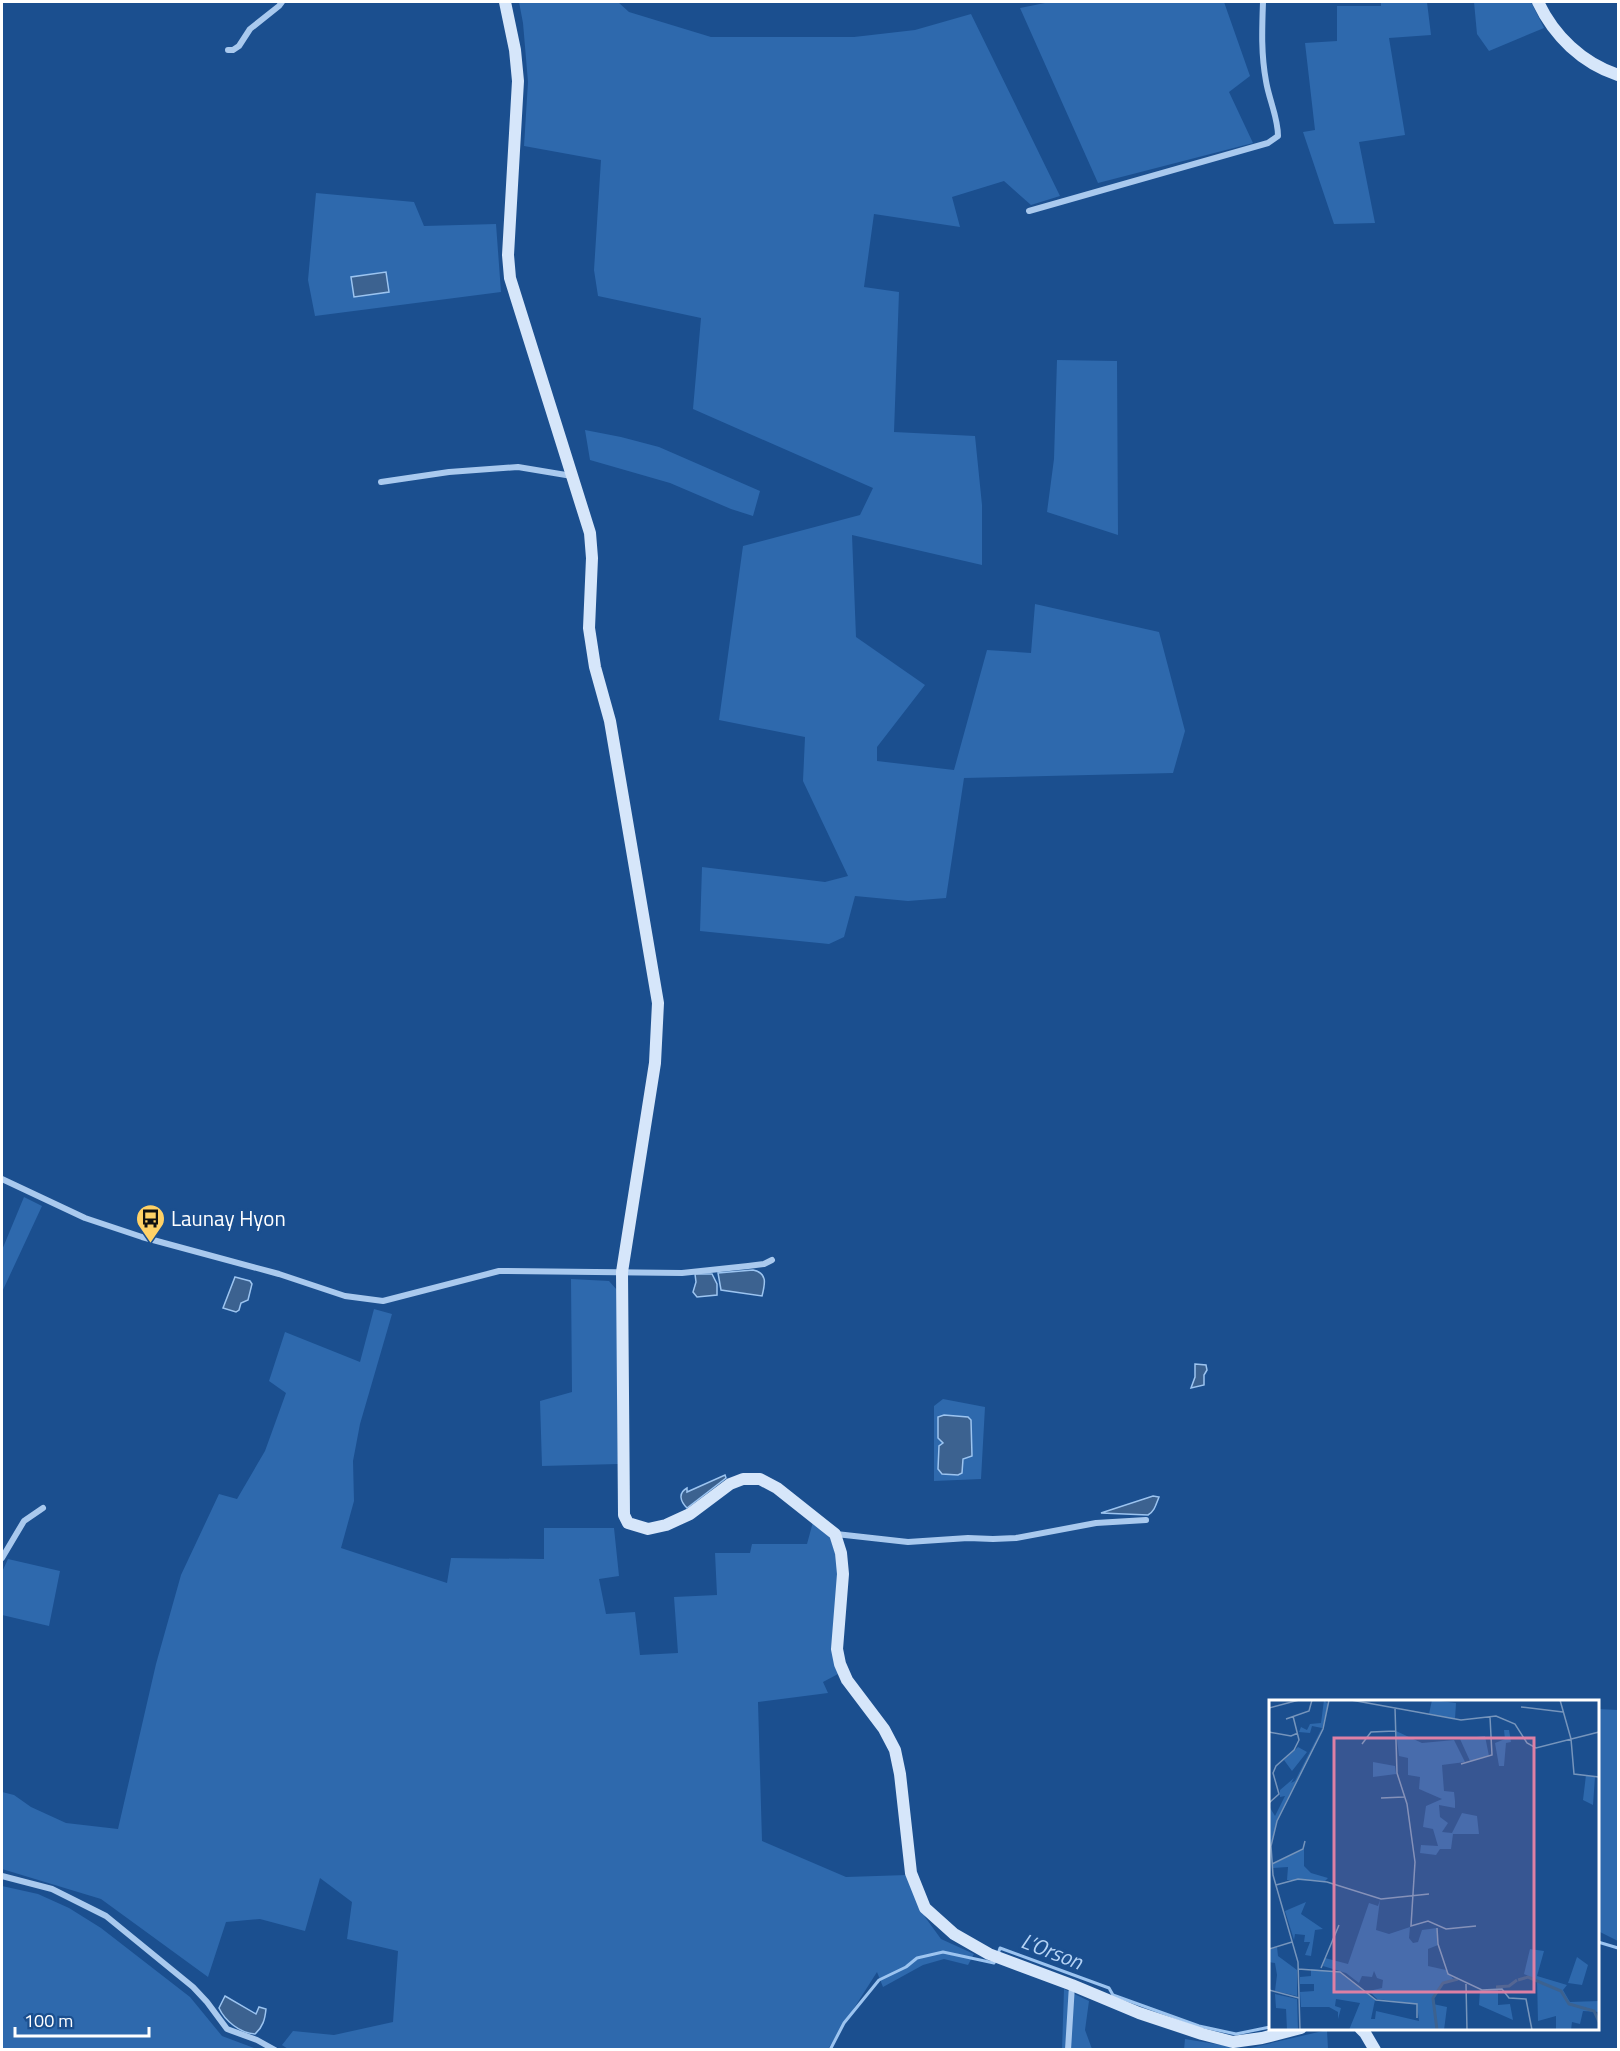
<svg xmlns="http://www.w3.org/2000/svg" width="1620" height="2051" viewBox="0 0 1620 2051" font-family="'Titillium Web',sans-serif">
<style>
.green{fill:#2e69ad}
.water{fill:#3c6290;stroke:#9cc4f0;stroke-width:1.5}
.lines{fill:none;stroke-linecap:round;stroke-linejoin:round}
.stream{stroke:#9cc4f0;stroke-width:3}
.street{stroke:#a9c9ee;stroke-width:6}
.secondary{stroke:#d6e6fa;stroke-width:12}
.labels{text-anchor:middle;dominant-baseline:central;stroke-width:6;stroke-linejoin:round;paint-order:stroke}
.poi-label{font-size:21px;fill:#fff;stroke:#1b4f8f;text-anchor:start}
.water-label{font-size:22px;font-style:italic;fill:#b5d3f5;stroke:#1b4f8f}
.inset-river{fill:none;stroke:#3c6290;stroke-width:3}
.inset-road{fill:none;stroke:#7695bc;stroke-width:1.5}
.view{fill:#dd80a5;fill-opacity:0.15;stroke:#dd80a5;stroke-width:3}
.inset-edge{fill:none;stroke:#fff;stroke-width:3}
</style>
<rect width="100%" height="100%" fill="#1b4f8f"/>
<path class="green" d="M519,2h99l11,10 82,25h143l61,-7 56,-16 89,182 -29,9 -27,-24 -52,16 8,30 -86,-13 -10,73 35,5 -5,140 81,4 7,69v60l-130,-30 4,102 69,48 -48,62v14l77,9 33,-120 44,3 4,-49 124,28 26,99 -12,42 -209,5 -18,120 -38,3 -53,-5 -11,41 -15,7 -129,-13 2,-64 123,15 23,-6 -45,-95 2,-44 -86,-17 24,-174 117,-31 13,-27 -180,-79 8,-91 -103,-22 -4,-26 7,-110 -77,-14 4,-64 -5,-59z
M1050,2h174l26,74 -21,16 24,51 -155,40 -78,-175z
M1381,2h46l4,33 -42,3 16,97 -46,7 16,81 -41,1 -31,-92 12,-2 -10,-87 32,-2v-35h44z
M1474,2h57l13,26 -55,23 -12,-17z
M316,193l98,9 10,24 72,-2 5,68 -186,24 -7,-36z
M1057,360l60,1 1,174 -71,-23 7,-53z
M585,430l36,7 38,10 101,44 -7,25 -22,-7 -61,-26 -80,-23z
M24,1197l18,9 -40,86v-42z
M571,1279l38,2 8,9 1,174 -76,2 -2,-65 32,-9z
M374,1309l18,5 -32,110 -7,37 1,40 -13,47 106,35 4,-25 93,1v-31h70l5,48 -20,3 7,35 29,-2 5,43 38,-2 -4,-56 43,-2 -2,-42h35l2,-9h55l6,-22 17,16 9,27 -1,109 -15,8 5,11 -70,9 4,139 84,36 61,-2 18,42 16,22 33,15 -6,11 -24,-6 -21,6 -40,22 -6,-15 -49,77h-540l-6,-4 11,-14 41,4 59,-13 5,-71 -51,-12 5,-37 -32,-24 -15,53 -45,-12 -34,3 -18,55 -107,-78 -99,-30v-77l12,3 17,12 35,16 52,6 38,-165 25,-89 38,-81 18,5 28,-48 21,-58 -17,-12 16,-49 75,30z
M943,1399l42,8 -4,72 -47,2v-75z
M8,1559l52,12 -11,55 -47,-11v-43z
M1598,1709l20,1v231l-20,-10z
M2,1886l36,8 31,14 32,20 89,69 32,39 35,13h-255z
M1064,1989l25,12 -4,29 7,19 -30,1z
M1327,2030l1,19 -144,1 1,-11 61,10z"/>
<path class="water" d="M386,272l3,20 -35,5 -3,-20z
M753,1270c15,3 12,14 9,26l-41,-6 -3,-17z
M695,1274h17l5,10v11l-20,2 -4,-5 3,-10z
M235,1277l15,4 2,3 -4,16 -7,3 -2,7 -3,2 -13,-4z
M1195,1364l11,1 1,5 -3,5v10l-13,3 4,-11z
M944,1415l24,2 3,3 1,36 -9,3 -1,14 -4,2 -16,-1 -4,-5 1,-23 4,-3 -5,-5v-21z
M725,1475l1,3 -39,30c-7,-7 -9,-15 0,-20v4z
M1153,1496l6,1c-3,7 -4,14 -11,18l-47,-2z
M225,1996l31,18 3,-7 7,2c-1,10 -3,18 -11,25 -15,-1 -30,-13 -36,-26z"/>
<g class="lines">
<path class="stream" d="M1598,1942l20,6
M998,1954l2,-6 109,40 4,7 86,31 37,8 34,-7
M830,2050l14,-27 35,-43 27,-13 11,-9 26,-6 51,11 1,-3"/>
<path class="street" d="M228,50h5l6,-4 11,-17 29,-23 3,-4
M1029,211l239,-68 10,-7c0,-19 -9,-36 -12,-55 -5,-27 -4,-52 -3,-79
M381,482l68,-10 69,-5 54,9
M2,1179l83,39 57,19 137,37 66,22 38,5 116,-30 183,2 66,-7 16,-2 8,-4
M836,1534l72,8 60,-4 25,1 23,-1 80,-15 50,-3
M2,1558l22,-37 19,-13
M2,1876l50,13 54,27 87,71 14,15 20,27 30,11 18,10
M1068,2050l4,-65"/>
<path class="secondary" d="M505,2l10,48 3,31 -10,174 2,23 80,255 2,25 -3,70 6,39 15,54 48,282 -3,60 -33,209 2,243 4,8 20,6 18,-4 24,-11 40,-30 13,-5h17l17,9 58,46 6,19 2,21 -6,75 3,15 7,16 37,49 11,21 5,24 11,99 14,35 29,26 35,20 83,31 67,28 63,21 31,8 29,-4 39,-10
M1538,2c16,34 44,61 80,73
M1360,2028l5,5 10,17"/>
</g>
<defs>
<symbol id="bus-pin" viewBox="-11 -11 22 30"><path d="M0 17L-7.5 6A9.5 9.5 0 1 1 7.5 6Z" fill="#ffd166" stroke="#1b4f8f"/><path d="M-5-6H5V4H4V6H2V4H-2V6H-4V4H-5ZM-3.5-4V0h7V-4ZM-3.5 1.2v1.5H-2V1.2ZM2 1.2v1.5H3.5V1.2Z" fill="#111"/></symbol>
</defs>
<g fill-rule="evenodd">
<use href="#bus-pin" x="134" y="1202" width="33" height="45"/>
</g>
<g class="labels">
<g class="poi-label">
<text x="171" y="1218">Launay Hyon</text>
</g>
<g class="water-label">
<text transform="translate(1052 1951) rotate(21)">L’Orson</text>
</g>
</g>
<g transform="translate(1269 1700)">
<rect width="330" height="330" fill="#1b4f8f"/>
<path d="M55,0l4,4 -6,25 -45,91 -8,33v-47l6,10 10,-20 -5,1v-7l14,-12 -3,5 4,-2 27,-53 -10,-2 -2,7 -11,-1 2,-5 6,3 3,-6 11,-1zM163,0l24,3 -1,16 -26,-5zM235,30h5l2,12 -5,1 -2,23h-5l-4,-23 10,-4zM127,31l26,12 32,-3 11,22 -23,3 2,26 10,1 1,9v7l-16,-3 1,12 8,6 -6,9 10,1 10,-20 15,3 2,18h-26l-2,15h-11l-4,6 -16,-2 1,-8 17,1 -5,-17 -10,-2 3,-21 16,-7 -23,-10 1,-12 -12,-2v-17l-9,-2zM216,36l4,20 -19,5 -10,-22zM29,47l9,5 -15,19 -8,-11zM104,62l22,4 1,8 -23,3zM317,75l9,2 -2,28 -10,-5zM35,149v17l7,7 17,5 -3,3 -38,-1 1,-13 -15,1v-4zM111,200l-4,30 13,4 21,-7 -1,11 4,5 5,-1 4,-12 15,-2 1,17 -10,4v17l18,4 8,10 -12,3 -9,15v6l14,3 -3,23h-95l11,-27 -24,-4 -1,7 6,2 -3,11v-7l-9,-5h-28l-1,-15 14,-1v-7h-14v-7l11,-1v-7l28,3 36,28 -4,19h4l1,-8 43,10 -2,-17 -40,-5 -8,-8 13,-3 1,-8 -6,-2 -3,-7 -2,6 -10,-1 -3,7 -13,-10 -23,-7 2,-8 23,6 21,-61 9,3zM37,202l-5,12 22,15 -8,1 -4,26 -6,-1 5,-13h-6l1,-7 -10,-1 -1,6 -9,-29zM8,247l1,9 19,14v26l-22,-5 2,-16 -2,-12 -6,-1v-13zM261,249l14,2 -7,25 30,9 -4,5 7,12 29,-1v11l-16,-1 -3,13 -8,-2 -1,8h-15v-14l-18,5 -1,-41 -13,-6zM308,257l11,8 -6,20 -14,-2zM229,289v16l12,-1 3,16 -34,-15 1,-15zM6,294l22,5 1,31h-11l-1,-21 -10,-1z" fill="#2e69ad"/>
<path class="inset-river" d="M249,280l10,-3 33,14 8,13 25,7 5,11M227,287l13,-1 8,-6M168,330l-4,-32 10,-15 15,-4"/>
<path class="inset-road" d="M82,0l110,20 35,-4 19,8 12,19 9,5 63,-16M291,0l11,39 3,35 25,3M252,7l42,5M0,8l30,-8M126,8l2,65 10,31 8,58 -4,64 17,-5 18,8 30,-3M17,19l23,-8 3,-11M0,32l22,4 7,-3M93,44l9,-12 24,-1M192,64l31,-9 -2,-38M112,98l23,-1M0,103l10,-9 -6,-21 3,-7 18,-16 5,-10 -6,-24M3,164l31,-15 2,-8M7,185l22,-6 29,3 54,17 48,-5M168,228l1,16 10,30 34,16 20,-1 7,9 17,1 6,31M0,249l23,-7M52,268l18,-43M29,269l42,3 36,28 41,4v14M197,284l1,46M0,290l30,8M31,330l-2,-68 -25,-87 -2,-29 6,-25 46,-92 6,-29"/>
<path class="view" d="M65,38h200v254h-200z"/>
<rect width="330" height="330" class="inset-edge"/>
</g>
<rect width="1620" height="2051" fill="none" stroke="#ffffff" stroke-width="6"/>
<path d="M15 2027v9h134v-9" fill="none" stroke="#ffffff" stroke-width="3"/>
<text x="24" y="2027" font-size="18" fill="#ffffff" stroke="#1b4f8f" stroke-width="4.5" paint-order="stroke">100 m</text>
</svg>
